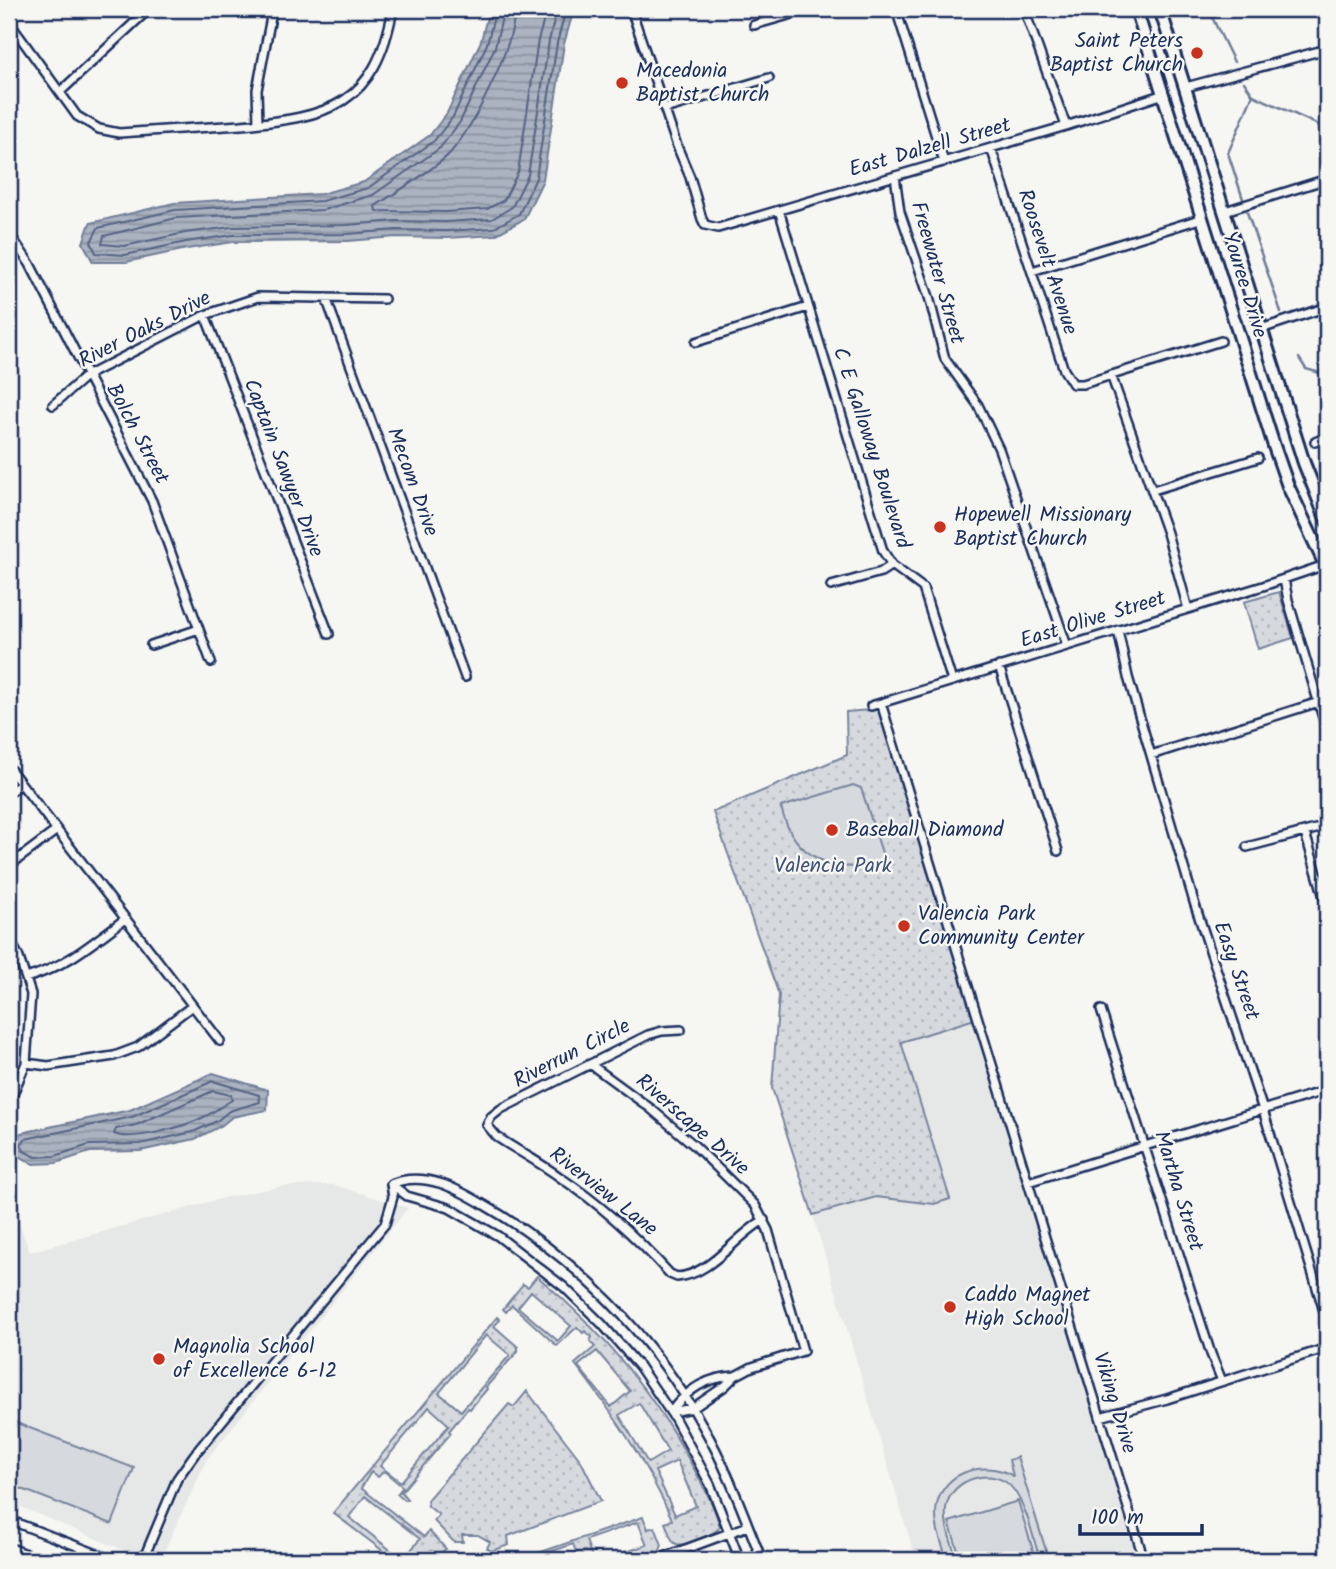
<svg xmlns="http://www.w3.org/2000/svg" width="1336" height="1569" viewBox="0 0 1336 1569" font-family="Kalam,sans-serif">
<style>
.built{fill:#e6e7e7}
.grass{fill:url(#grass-dots);stroke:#78849e;stroke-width:2;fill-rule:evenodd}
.garden{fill:#d6d9dd;stroke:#78849e;stroke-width:2}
.water{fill:url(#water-rules);stroke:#717e99;stroke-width:2}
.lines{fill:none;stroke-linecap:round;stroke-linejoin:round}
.shore{stroke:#556385;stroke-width:2}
.stream{stroke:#717e99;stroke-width:2.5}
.street-casing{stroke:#1b2f5e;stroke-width:12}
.secondary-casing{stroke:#1b2f5e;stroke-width:15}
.primary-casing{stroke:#1b2f5e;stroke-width:16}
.street{stroke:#f6f6f2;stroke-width:7}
.secondary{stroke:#f6f6f2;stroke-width:10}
.primary{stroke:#f6f6f2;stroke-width:10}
.poi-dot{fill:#c8321e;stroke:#f6f6f2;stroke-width:2.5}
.labels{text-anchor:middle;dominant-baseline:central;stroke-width:5;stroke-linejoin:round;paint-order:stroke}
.poi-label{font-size:21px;fill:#1b2f5e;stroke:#f6f6f2;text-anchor:start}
.street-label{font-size:21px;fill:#1b2f5e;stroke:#f6f6f2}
.park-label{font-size:21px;fill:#405177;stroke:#f6f6f2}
</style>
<defs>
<pattern id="grass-dots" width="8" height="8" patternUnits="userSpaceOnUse" patternTransform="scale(1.75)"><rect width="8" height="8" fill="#d6d9dd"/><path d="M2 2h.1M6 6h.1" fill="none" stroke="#b7bbc0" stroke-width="1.8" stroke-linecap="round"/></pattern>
<pattern id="water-rules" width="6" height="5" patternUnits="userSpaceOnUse" patternTransform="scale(1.75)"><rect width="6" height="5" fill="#abb2c0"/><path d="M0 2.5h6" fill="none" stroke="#8a919f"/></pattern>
</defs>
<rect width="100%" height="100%" fill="#f6f6f2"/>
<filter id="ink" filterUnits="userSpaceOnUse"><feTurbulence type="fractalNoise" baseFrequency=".0143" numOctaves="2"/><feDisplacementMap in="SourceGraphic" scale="14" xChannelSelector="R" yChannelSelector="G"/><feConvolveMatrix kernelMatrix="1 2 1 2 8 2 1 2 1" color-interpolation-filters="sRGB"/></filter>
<g filter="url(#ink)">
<path class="built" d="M974,1019l163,541h-221l-103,-345 63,-18 25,-155z
M334,1185l74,23 -201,251 -47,101h-13l-138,-58v-287l6,-3 15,40 194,-54 59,-12z"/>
<path class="grass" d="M1279,592l14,46 -35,11 -14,-47z
M883,709l95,309 -77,24 49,157 -16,5 -58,-7 -63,18 -41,-127 7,-93 -66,-183 134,-57 -1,-43z
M537,1276c65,55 118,117 157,193 10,18 21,38 26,58 -4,6 -36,20 -44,17 -6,-3 -8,-16 -11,-21l7,-3 -1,-3c-27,-59 -57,-102 -96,-153l20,-17 -5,-6 2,-4 -7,-6 -2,2 -6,-6 -20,19 -45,-41 -6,7 -3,-3 20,-25 5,3zM531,1291l40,35 -13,15 -40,-34zM597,1351l33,40 -19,16 -33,-41zM639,1403l29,48 -20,12 -29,-48zM677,1461l19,45 -21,9 -20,-44z
M497,1317l3,3 -6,6 24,21v4l-32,36 1,2 -17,20 -2,-1 -19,23 2,2 -50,59 6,7 -3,1 -7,-6 6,-7 -19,-16 -6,6 -7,-5 -10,16 63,49 5,-6 17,18 -5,4 5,7h-51l-62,-47zM486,1335l24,20 -49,56 -22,-18zM429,1407l20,18 -48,57 -21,-16zM365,1496l55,43 -17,21 -54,-43z
M527,1391l54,70 20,40 -93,35 1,9 -18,6 -4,-3 3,-6 -12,-7h-16l1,7h-9l-20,-21 5,-6 -11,-9 -1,-6 82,-96 5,3z
M643,1517l5,12 7,-2 7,18 -3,8 -19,7h-38l45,-15 -9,-23 -52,18 7,20h-14l-6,-16 -46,16h-9z"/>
<path class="garden" d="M853,785l8,3 24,74c-49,14 -92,-3 -104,-55z
M9,1420l125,48 -22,56 -103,-40z
M1017,1457l32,103h-9c-7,-22 -12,-51 -27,-71 -18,-24 -63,-11 -67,19 -2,18 6,35 11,52h-10c-4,-15 -12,-31 -11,-47 1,-40 47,-55 77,-37l-4,-16z
M1018,1501l18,59h-75l-12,-38z"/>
<path class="water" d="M489,9h85l-10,35 -21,136 -19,39 -29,16 -49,3 -50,-1 -48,4 -115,1 -46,7 -61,13h-33l-10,-19 7,-20 84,-20 147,-9 43,-12 66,-47 17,-22 34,-72z
M213,1073l55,17 -1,20 -35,7 -11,9 -26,13 -55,12 -50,1 -34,11 -23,1 -15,-9 -7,-14 10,-8 109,-23z"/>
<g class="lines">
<path class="shore" d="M496,9l-9,35 -34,73 -19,24 -66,47 -46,13 -147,9 -77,18 -7,14 5,11 29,2 61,-13 47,-7 115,-1 48,-4 50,1 48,-3 25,-14 17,-36 21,-135 9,-34
M504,9l-9,38 -35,75 -20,26 -67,47 -50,15 -147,8 -72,18 -2,8 22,2 61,-13 47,-6 115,-2 49,-4 50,1 46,-3 20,-12 16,-32 21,-134 8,-32
M515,9c-1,37 -40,115 -64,143 -13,15 -57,42 -76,54l1,5 70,1 41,-3 17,-9 14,-28 20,-132 9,-31
M213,1081l46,14 1,7 -31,9 -12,10 -24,11 -53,12 -51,1 -34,11 -19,1 -12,-6 -3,-6 4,-6 107,-22z
M213,1091l18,4 1,5c-9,5 -18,12 -28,17 -18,9 -71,25 -90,17l2,-5 20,-4z"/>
<path class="stream" d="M1208,9l26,53
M1244,82l9,13 74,34
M1243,199l-15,-46 25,-58
M1247,212l34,100
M1299,358l7,11 21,6"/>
<defs>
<path id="street" d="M631,9l46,137 13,31 12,42 3,6 13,3 348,-102 98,-32
M896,9l48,153
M1024,9l42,117
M9,22l68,94 22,13 20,4c41,-3 82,-5 122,-8 89,-8 134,-19 152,-116
M754,25l56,-16
M1186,87l141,-38
M60,92l89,-83
M665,109l104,-31
M258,123l-1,-33 14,-73 -1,-8
M991,148l73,222 9,14h10l138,-43
M895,176l5,36 29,85 16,62 33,46 21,44 68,197
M779,210l104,341 9,14 31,23 29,93
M1225,211l102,-32
M9,233l21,31 122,237 59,161
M1032,271l171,-53
M326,298l139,379
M205,315l124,319
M1261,329l66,-22
M696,342l112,-35
M1111,375l56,158 21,76
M53,405l33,-29 119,-61 53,-18 126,2
M1315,442l12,-5
M1153,490l105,-32
M1284,579l4,21 39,131
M831,586l50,-14 11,-7
M1118,630l10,47 66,225 69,208 64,211
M151,645l48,-16
M999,666l59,185
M881,703l263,857
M871,706l392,-120 62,-21
M1151,755l168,-53
M9,768l211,273
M9,793l12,-9
M1305,833l22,74
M1247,847l80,-21
M9,866l48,-36
M9,938l9,17 13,39 -5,69 -14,33
M26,978c41,-12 65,-34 99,-59
M1101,1010l110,344 11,27
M681,1030l-19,1 -14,4 -147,74 -10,8 -4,8 10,12c21,14 44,26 64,41 41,27 76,60 109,96l7,3c34,-2 58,-41 87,-57
M26,1063l22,3 66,-10 24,-9 54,-41
M590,1064l60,44 45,38 60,59 13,25 35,121 -51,16 -17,9 -10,10 -32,22 -22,4
M1028,1182l299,-92
M391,1184c33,-14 67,5 95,22 90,52 168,131 218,222 24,42 40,88 58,132
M391,1184l16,12 42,12 49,28 66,51 38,37 37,42 36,53 35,65 30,76
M671,1412c16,-23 36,-35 64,-36
M1100,1417l67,-18 160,-51
M9,1520l104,40
M143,1560l34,-81 17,-24 191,-231 8,-27 -2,-13
M656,1560l92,-34"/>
<path id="secondary" d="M9,1549l28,11"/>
<path id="primary" d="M1136,9l138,437 14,40 39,83
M1160,9l144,454 23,58"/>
</defs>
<use href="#street" class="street-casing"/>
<use href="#secondary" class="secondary-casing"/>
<use href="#primary" class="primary-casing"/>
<use href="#street" class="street"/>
<use href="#secondary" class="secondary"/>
<use href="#primary" class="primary"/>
</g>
</g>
<g class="poi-dot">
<circle cx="1197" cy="53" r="7"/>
<circle cx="622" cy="83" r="7"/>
<circle cx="940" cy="527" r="7"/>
<circle cx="832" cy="830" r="7"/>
<circle cx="904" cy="926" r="7"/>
<circle cx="950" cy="1307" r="7"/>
<circle cx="159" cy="1359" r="7"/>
</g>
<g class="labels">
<g class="poi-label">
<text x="1183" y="41" text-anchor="end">Saint Peters<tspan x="1183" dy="24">Baptist Church</tspan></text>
<text x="636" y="71">Macedonia<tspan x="636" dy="24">Baptist Church</tspan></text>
<text x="954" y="515">Hopewell Missionary<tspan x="954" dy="24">Baptist Church</tspan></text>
<text x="846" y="830">Baseball Diamond</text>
<text x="918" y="914">Valencia Park<tspan x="918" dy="24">Community Center</tspan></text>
<text x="964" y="1295">Caddo Magnet<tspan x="964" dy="24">High School</tspan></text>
<text x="173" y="1347">Magnolia School<tspan x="173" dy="24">of Excellence 6-12</tspan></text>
</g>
<g class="street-label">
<text transform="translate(930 148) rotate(-16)">East Dalzell Street</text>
<text transform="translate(1047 262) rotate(72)">Roosevelt Avenue</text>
<text transform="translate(937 273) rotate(74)">Freewater Street</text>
<text transform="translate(1244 285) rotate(73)">Youree Drive</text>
<text transform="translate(145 330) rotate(-27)">River Oaks Drive</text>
<text transform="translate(137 434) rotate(62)">Bolch Street</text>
<text transform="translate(871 448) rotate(72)">C E Galloway Boulevard</text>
<text transform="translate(283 468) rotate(69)">Captain Sawyer Drive</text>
<text transform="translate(412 482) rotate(70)">Mecom Drive</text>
<text transform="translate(1093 620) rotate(-17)">East Olive Street</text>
<text transform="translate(1236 971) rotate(71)">Easy Street</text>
<text transform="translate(572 1054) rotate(-27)">Riverrun Circle</text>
<text transform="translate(692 1125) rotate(41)">Riverscape Drive</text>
<text transform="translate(1178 1191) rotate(73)">Martha Street</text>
<text transform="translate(603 1192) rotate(38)">Riverview Lane</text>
<text transform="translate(1114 1403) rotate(73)">Viking Drive</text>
</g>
<g class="park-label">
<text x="833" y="866">Valencia Park</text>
</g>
</g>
<rect width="1336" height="1569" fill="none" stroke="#f6f6f2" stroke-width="35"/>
<rect x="18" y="18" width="1301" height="1534" fill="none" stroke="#1b2f5e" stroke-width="2.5" filter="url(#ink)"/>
<path d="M1080 1524v10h122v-10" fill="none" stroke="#1b2f5e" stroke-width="3.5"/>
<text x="1091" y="1524" font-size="21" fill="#1b2f5e" stroke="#f6f6f2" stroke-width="5" paint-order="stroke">100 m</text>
</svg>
